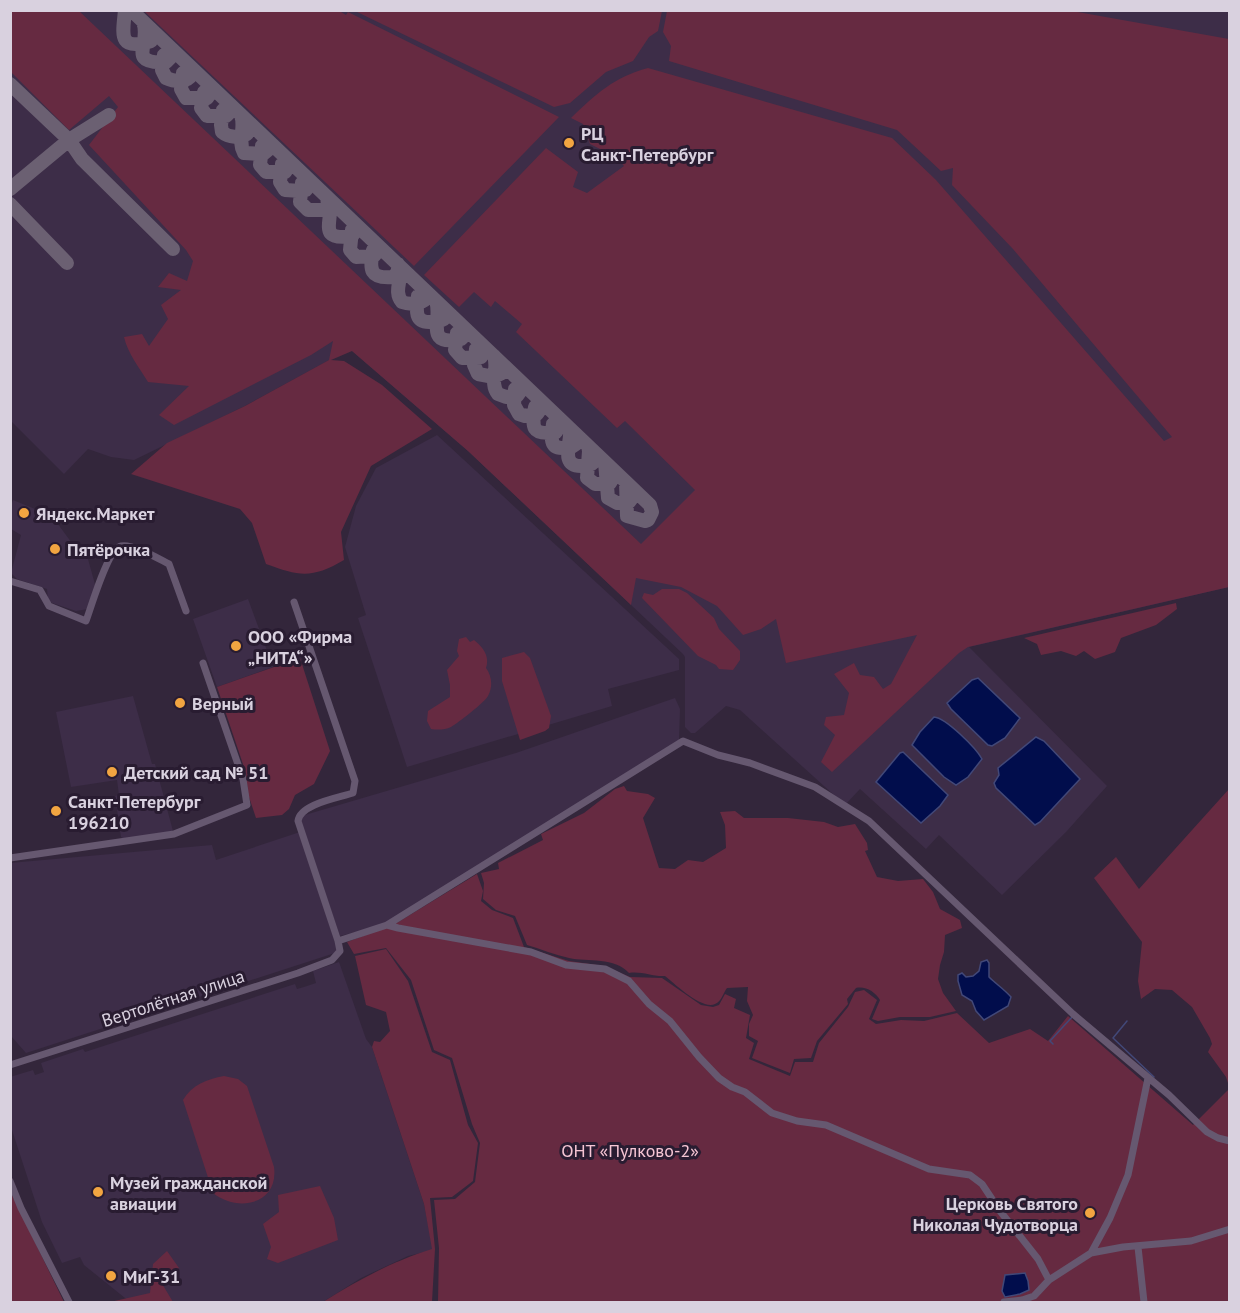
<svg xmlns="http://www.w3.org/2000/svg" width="1240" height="1313" viewBox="0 0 1240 1313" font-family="'PT Sans',sans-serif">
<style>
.built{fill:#3d2d48}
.green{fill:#662a41}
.water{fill:#010d4c;stroke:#424878;stroke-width:1.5}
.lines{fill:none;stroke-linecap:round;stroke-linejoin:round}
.stream{stroke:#424878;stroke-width:1.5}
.taxiway{stroke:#6b6072;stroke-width:14}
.minor{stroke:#665870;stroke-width:7}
.poi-dot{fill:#f2a541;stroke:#291c31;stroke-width:2}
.labels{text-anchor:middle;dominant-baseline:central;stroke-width:6;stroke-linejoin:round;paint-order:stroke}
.poi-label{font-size:18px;font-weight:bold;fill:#d9d1df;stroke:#291c31;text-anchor:start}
.street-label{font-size:18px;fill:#d9d1df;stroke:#291c31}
.park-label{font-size:18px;fill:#f6c5d4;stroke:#291c31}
</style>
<rect width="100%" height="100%" fill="#33263b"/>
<path class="built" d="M10,11h1219v576l-260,60 138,139 -41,46 -64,63 -63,-60 -13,14 -66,-60 -15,16 -105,-95 -14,-4 -31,27h-4l-6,-6v-70l-2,-3 -215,-203 -116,-100h-6l-101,55 -111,54 -23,-3 -23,-8 -24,25 -53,-53z
M437,435l242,224v11l-71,19 4,17 -205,61 -49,-149 8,-3 -21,-68 11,-41 20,-38z
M13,500l39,16 25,34 11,9 8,29 -8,21 -12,2 -24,-8 -4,-3 -1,-11 -30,-10 -6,-6 10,-38 -10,-6v-24z
M248,599l25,68 -56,20 -24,-68z
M133,696l19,68h3l18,67 -49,8 -3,-2 -6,-41 4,-1 -2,-15 -46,7 -15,-75z
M675,698l5,11 -1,31 -296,185 -43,11 -42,-119 218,-64z
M300,832l38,120 -312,101 -15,-17 -1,-173 202,-18 4,15z
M339,962l27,77 6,8 52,157 9,46 -25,6 -47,22 -38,24h-193l-46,-37 -4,-8 -18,6 -20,-41 -31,-95 -1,-50 23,-7 2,5 9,-3 -3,-9 42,-14 2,3 210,-68 2,5 7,-2 12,-4 -3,-12z"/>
<path class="green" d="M10,11h69l562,533 54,-54 -70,-69 -8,7 -101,-96 6,-8 -27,-23 -4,6 -17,-15 -15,15 -35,-32 122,-127 32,24 -5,15 14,6 37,-27 -8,-9 -26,-13 -7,-20 -12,-6c25,-24 43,-41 77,-50l244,70 44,42 228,261 8,-4 -159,-188 -61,-64 1,-17 -12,3 -44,-41 -228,-69 2,-15 -8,-14 4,-21h405l157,28v548l-261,60 -9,6 -127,119 -11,-10 14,-27 -11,-10 2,-8 18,-2 5,-22 -15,-19 20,-11 6,12 14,2 9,12 8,-5 26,-49 -131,28 -10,-44 -15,10 -18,6 -26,-29 -36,-19 -45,-9 -5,27 -163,-154 -116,-100 -21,9 13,1 38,24 50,44 -61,37 -30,66 3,28c-32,19 -45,16 -78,4l-14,-41 -12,-14 -109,-35 36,-31 78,-37 84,-46 4,-19 -22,14 -137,70 -15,-10 30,-29 -41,-4c-9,-15 -20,-28 -24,-45l18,-3 7,12 19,-27 -7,-14 20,-15 -23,-3 11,-14 18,8 6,-20 -7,-11 -97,-105 29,-38 -9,-11 -40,34 -58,-58z
M342,11l-1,1 5,3 2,-3 211,105 -145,149 -270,-255z
M355,11h307l-4,20 -9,6 -16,24 -27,11 -36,31 -16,4z
M662,589h17l8,4 27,25 5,11 21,22v9l-7,10 -14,-1 -3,-4 -18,-9 -56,-58 2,-5 9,2z
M1176,603l1,6 -21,16 -35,13 -6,14 -20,7 -11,-8 -8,5 -15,-5 -20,4 -4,-11 -13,-6z
M466,637l4,5 4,-2c9,7 16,16 12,28 6,8 7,19 2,28 -3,6 -30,27 -37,31 -6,3 -14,3 -20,2l-4,-8 1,-10 22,-14v-12l-3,-15 12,-14 -2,-5 2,-12z
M524,652l6,6 21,58 -2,12 -4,3 -25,9 -18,-59v-23z
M300,658l30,93 -16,33 -19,11 -6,14 -7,6 -26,3 -8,-24 -2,-21 -29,-86z
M624,786l3,5 21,3 7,4 -12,20 16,50 16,1 13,-9 15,2 23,-14 -1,-23 -5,-13 15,-1 9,7h44l36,4 14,5 17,-3 12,19 1,7 -3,1 12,26 21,4 25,-2 10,13 7,17 20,11 2,8 -17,7 -1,17 -4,13 -2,14 5,14 13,18 -26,6h-30l-22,4 -6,-2 8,-19c-5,-8 -14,-14 -24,-12l-9,11 1,5 -31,37 -6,17 -17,1 -4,14 -38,-15 6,-17 -9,-5v-12l4,-9 -6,-14 1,-14 -21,1c-4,5 -5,13 -12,16 -13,6 -40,-20 -50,-28 -12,1 -23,-5 -36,-3 -14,-16 -41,-11 -60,-15 -14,-3 -28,-9 -42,-13l-12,-29 -19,-6 -13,-11 1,-16 -3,-10 18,-4 -1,-6 45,-23 -2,-6 43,-21 31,-24z
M1229,789v297l-3,-9 -18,-25 4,-8 -2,-6 -18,-31 -20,-17 -17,-1 -14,10 -3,-18 4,-39 -48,-64 22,-21 23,32z
M477,874l6,17 -2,10 11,9 21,8 11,29 45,14 35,5 26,11 32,1 39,27 12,2 6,-2 6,-11 11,5 -2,9 16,7 -4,23 8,5 -5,16 41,17 5,-14h18l6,-19 29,-36 7,-15 9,-2 13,10 -8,19 7,5 25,-4 23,1 33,-8 32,30 41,-14 18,12 20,-25 125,109 36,-36v213h-791l1,-54 -5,-48 21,-1 20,-17 5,-39 -8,-19 -20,-66 -18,-8 -23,-70 -25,-32 -32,6 -7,-12 48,-18z
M386,949l22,32 24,71 18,8 18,65 10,18 -5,38 -21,16 -22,1 5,51 -3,53h-109c37,-23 68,-40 109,-53l-8,-45 -52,-157 2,-6 6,1 10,-11 -4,-19 -20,-7 -11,-49z
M224,1076l14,3 9,7 27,81c5,37 -36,46 -61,26l-30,-93c9,-15 24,-21 41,-24z
M320,1186l14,32 4,22 -60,23 -11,-4 4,-12 -8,-23 16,-12 -1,-17z
M11,1193l53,109h-53z
M167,1251l12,17 -18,14 12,20h-63l40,-9 3,-29z"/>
<path class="water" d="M978,678l42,40 -15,20 -13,8 -4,-1 -37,-36 -4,-6 25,-23z
M934,717c12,1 42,31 48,42l-14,18 -12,8 -12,-8 -32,-32 8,-13z
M1036,737l8,4 36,38 -40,43 -5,3 -39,-37 -2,-5 5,-8 -1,-7z
M903,752l45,43 -8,11 -19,17 -45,-41 24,-29z
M987,960l2,3v14c7,7 15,12 22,20l-3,9 -24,14 -8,-9 -4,-10 -10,-6 -4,-14v-6l4,-2 4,4 7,-1 6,-5 2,-9z
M1025,1273l3,8 1,9 -9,4 -15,3 -3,-6 3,-16z"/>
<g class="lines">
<path class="stream" d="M1127,1021l-14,17 41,39
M1053,1044l-3,-3 23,-25"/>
<path class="taxiway" d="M125,10c-2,23 -8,42 26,31
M131,10l495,472
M143,22c9,20 -18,43 23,40l6,-6 -3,-9
M164,55l-2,15 4,8c9,4 21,5 26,-4l-2,-7
M183,73l-2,16 5,9h21l4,-6 -1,-6
M10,84l59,56 13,19 91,90
M204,92l-3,16 6,8h19l5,-5 -2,-7
M223,110l-2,15 1,7c7,6 18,6 25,2
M241,115c5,13 -4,26 3,38l19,1 6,-5v-7
M262,146l-2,19 6,7h19l4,-6 -1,-6
M282,164l-2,18 5,8 16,1 5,-1 3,-5 -2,-6
M302,183l-2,19 8,8h16l4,-5 -1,-8
M10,189l59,-49 40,-25
M329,199c6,20 -14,43 23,37l4,-6 -1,-6
M10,204l57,59
M352,230l-2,20 6,7 18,-1 4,-5v-5
M373,250c-4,20 -3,29 20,27l5,-5v-6
M398,264c7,13 -6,26 4,38 8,3 19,2 25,-4l-3,-8
M418,296c-1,11 -5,26 11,26 6,0 10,0 15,-3
M436,301c7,18 -13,46 25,38l4,-4 -3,-9
M457,333l-2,17 7,8 19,-1 3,-7 -2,-5
M476,349l-2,16 4,9 16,3 8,-4
M494,356c5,13 -5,27 4,38l8,3 11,-1 5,-7 -2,-7
M515,389l-1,16 5,9 6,2 12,-2 5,-7 -2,-6
M535,407c-3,20 -4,29 21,25l4,-7 -1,-6
M553,424c-1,9 -5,24 9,24 6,0 9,0 14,-4
M570,429c2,13 -11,37 11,37 6,0 9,0 13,-4
M588,446l1,5 -2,27 8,6 15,-1 3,-5
M605,462l3,36 9,5 12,-1 3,-4
M626,482l24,23 2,7 -4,8 -3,1 -18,-5z"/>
<path class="minor" d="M10,581l30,9 9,16 37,15c5,-13 22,-73 35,-75 11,-3 38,13 48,18l17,47
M10,858l164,-24 73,-29 -4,-26 -40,-116
M387,925l296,-184 35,14 32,8 65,24 54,34 204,193 96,81 38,37 11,6 12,3
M338,941l49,-16 11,3 133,24 35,13 39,4 24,12 20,23 21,17 29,36 20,21 13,9 13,5 27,21 25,8 29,4 103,44 41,6 12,9 18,27 38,48 11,21
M10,1065l288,-92 34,-13 8,-9 -2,-10 -40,-120c2,-17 40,-23 55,-28l2,-12 -61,-179
M10,1181l11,27 48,94
M1138,1247l6,55
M1091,1253l19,-35 18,-43 20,-97
M1004,1302l18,-2 12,-4 15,-16 42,-27 32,-6 68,-6 39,-12"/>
</g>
<g class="poi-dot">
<circle cx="569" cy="143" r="6"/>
<circle cx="24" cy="513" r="6"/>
<circle cx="55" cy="549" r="6"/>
<circle cx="236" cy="646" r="6"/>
<circle cx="180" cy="703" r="6"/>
<circle cx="112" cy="772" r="6"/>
<circle cx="56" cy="811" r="6"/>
<circle cx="98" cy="1192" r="6"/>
<circle cx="1090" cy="1213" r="6"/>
<circle cx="111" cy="1276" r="6"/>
</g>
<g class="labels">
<g class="poi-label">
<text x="581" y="133">РЦ<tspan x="581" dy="21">Санкт-Петербург</tspan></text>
<text x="36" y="513">Яндекс.Маркет</text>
<text x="67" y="549">Пятёрочка</text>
<text x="248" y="636">ООО «Фирма<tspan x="248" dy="21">„НИТА“»</tspan></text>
<text x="192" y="703">Верный</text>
<text x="124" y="772">Детский сад № 51</text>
<text x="68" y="801">Санкт-Петербург<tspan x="68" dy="21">196210</tspan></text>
<text x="110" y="1182">Музей гражданской<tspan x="110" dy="21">авиации</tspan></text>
<text x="1078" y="1203" text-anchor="end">Церковь Святого<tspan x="1078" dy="21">Николая Чудотворца</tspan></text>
<text x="123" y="1276">МиГ-31</text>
</g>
<g class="street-label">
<text transform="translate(173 998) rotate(-18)">Вертолётная улица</text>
</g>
<g class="park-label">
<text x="630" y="1150">ОНТ «Пулково-2»</text>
</g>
</g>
<rect width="1240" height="1313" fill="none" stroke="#d9d1df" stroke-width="24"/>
</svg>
